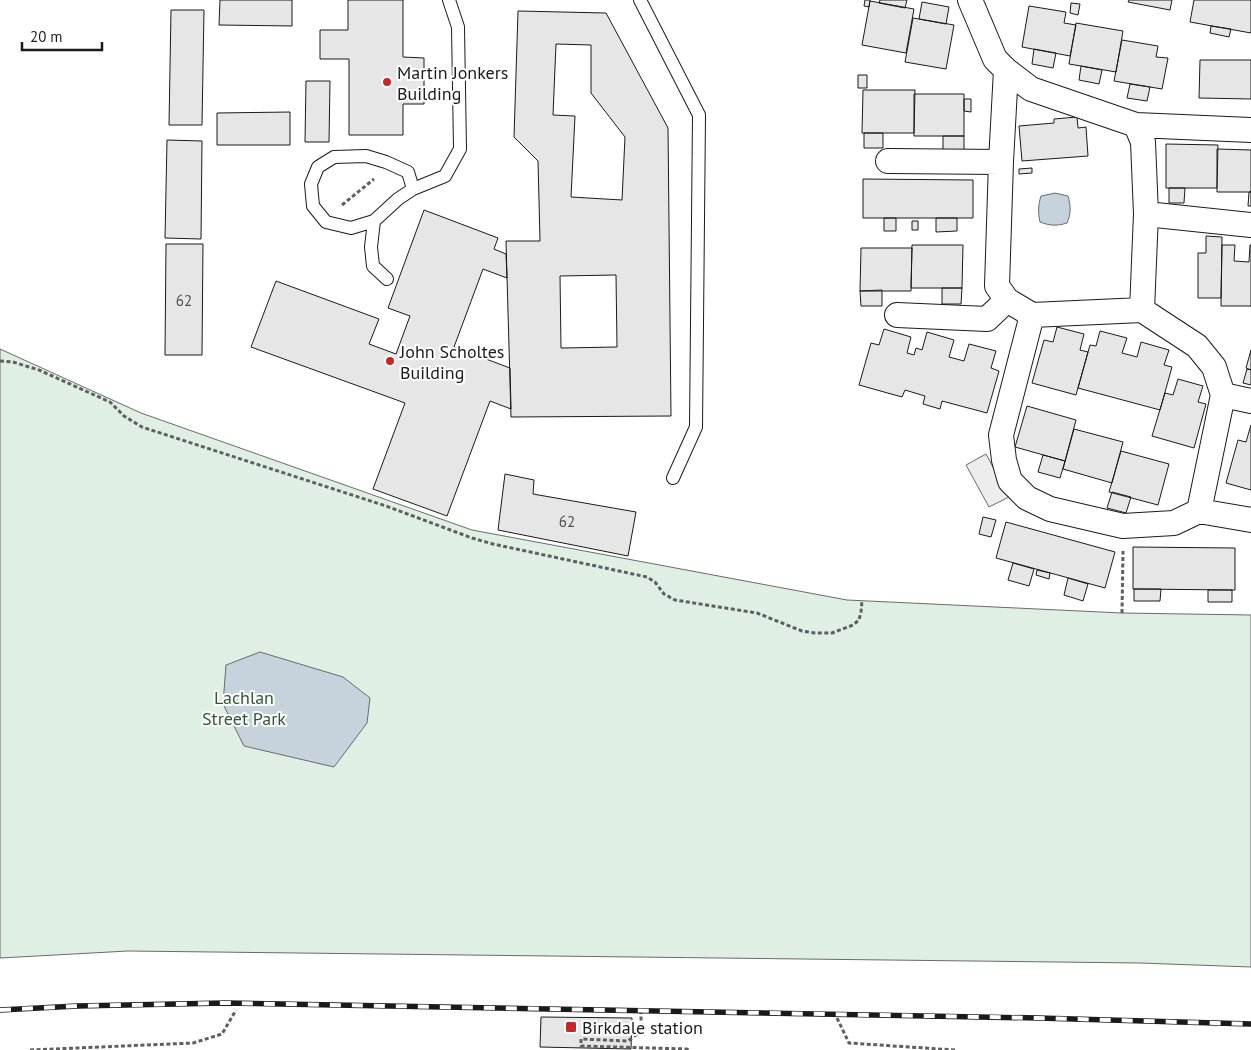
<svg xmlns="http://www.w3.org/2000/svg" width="1251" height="1050" viewBox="0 0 1251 1050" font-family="'PT Sans',sans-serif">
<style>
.green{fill:#e0efe3;stroke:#6a6a6a}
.parking{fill:#ededed;stroke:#6a6a6a}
.water{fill:#c6d2dc;stroke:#6a6a6a}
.building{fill:#e6e6e6;stroke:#1a1a1a;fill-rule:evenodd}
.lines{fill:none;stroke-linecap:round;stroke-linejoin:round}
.lane-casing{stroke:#1a1a1a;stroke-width:14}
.street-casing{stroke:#1a1a1a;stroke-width:26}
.path{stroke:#5f5f5f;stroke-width:3;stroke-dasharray:4 2.5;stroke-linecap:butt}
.lane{stroke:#fff;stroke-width:12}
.street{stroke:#fff;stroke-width:24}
.rail-casing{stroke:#1a1a1a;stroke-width:5.5}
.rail{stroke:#fff;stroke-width:4;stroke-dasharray:11;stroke-linecap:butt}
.poi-dot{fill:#c62828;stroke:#fff;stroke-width:2}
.labels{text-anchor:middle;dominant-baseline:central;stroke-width:4;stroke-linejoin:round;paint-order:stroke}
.number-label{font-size:15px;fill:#4d4d4d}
.poi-label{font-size:18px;fill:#1a1a1a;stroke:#fff;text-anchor:start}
.park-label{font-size:18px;fill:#2b5a34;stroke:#fff}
</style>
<rect width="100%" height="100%" fill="#fff"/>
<path class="green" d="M0,349l141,64 331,117 375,70 275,13 129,2v352l-111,-4 -1012,-12 -128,7z"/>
<path class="parking" d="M986,454l23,43 -20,10 -23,-42z"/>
<path class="water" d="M1055,193l13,3c3,10 3,18 -1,27 -9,3 -17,3 -27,-1 -2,-9 -2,-17 1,-26z
M260,652l83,25 27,21 -3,25 -33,44 -90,-21 -21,-42 3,-39z"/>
<path class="building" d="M220,0h72v26l-73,-1z
M348,0h55v57l21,1v46h-21v31h-54v-76h-29v-29h28z
M865,0h5l-1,7 -5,-1z
M880,0h27l-2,8 -26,-5z
M1129,0h43l-2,10 -42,-8z
M1194,0h57v33l-61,-11z
M870,1l44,8 -8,44 -44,-8z
M922,2l27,5 -3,17 -27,-5z
M1071,3l9,1 -2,11 -8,-2z
M1029,6l37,6 -2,11 12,2 -6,31 -48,-9z
M171,10h33l-2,115h-33z
M518,11l88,2 62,115 3,288 -160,1 -5,-176h34l-2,-80 -24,-24zM556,44l35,1v48l34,44 -3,63 -51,-3 4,-81 -22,-1zM616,275l1,72 -56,1 -1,-72z
M913,18l41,7 -8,44 -41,-7z
M1076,23l47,8 -7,41 -47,-8z
M1211,26l20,3 -2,8 -19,-4z
M1122,40l36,6 -2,11 12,1 -6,31 -48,-8z
M1034,49l22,4 -3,15 -21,-4z
M1200,60h51v39l-52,-1z
M1081,66l21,4 -3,14 -20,-4z
M858,75h9v13h-9z
M306,81h24l-1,61h-24z
M1130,84l20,3 -3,14 -20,-3z
M863,90h52l-1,43h-52z
M914,94h50v42h-50z
M964,99h7v13l-7,-1z
M290,112v33h-73v-32z
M1077,117l1,11 8,-1 2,29 -66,5 -3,-35 35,-3v-4z
M864,133h19v15h-19z
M943,136h21v15h-21z
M167,140l35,1 -1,98 -36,-1z
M1166,144l52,1 -1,43h-51z
M1217,149l34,1v42h-34z
M1032,168v5l-13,1v-5z
M863,179l110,1v38h-110z
M1169,188h16l-1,15h-15z
M1249,192h2v14h-3z
M424,210l74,28 -4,11 12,5 1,24 -24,-9 -29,78 56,21 1,41 -21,-8 -43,115 -74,-27 32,-86 -154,-56 25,-66 103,38 -10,25 27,10 14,-38 -22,-8z
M884,218h12v13h-12z
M936,218h21v13l-21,1z
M912,221h6v9h-6z
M1206,236l16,1 -1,61h-23v-45h8z
M166,244h37l-1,111h-37z
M912,245h51l-1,43h-51z
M1222,245h13l-1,16 15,1 1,-17h1v61h-30z
M861,248h51l-1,43h-51z
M942,288h20l-1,16h-19z
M882,290v16h-21l-1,-15z
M1057,327l27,7 -4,16 8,2 -12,43 -44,-12 12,-43 9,2z
M884,329l27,8 -4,16 7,2 2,-7 6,2 5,-18 27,8 -5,17 15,4 5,-17 27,7 -5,17 8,3 -12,42 -45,-12 -2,8 -17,-5 2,-8 -20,-6 -3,7 -43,-12 12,-42 8,2z
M1100,331l27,7 -5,15 15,4 4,-15 28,8 -5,15 8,2 -12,43 -82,-22 12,-43 6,1z
M1251,350v20l-5,-2z
M1247,369l4,1v15l-8,-2z
M1178,379l25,7 -5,16 8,2 -12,44 -42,-12 13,-43 8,2z
M1027,406l49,14 -11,41 -50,-14z
M1251,425v65l-25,-7 12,-43 8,2z
M1074,429l49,13 -11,41 -49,-14z
M1121,451l48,13 -11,41 -49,-13z
M1043,455l22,6 -5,17 -22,-6z
M505,474l29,6 -1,14 103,18 -8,44 -130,-26z
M1112,492l19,5 -5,16 -19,-5z
M983,517l13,3 -5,17 -12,-3z
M1006,522l109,30 -10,36 -109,-30z
M1133,547l102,1v42l-102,-1z
M1013,563l21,6 -5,17 -21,-6z
M1037,570l13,3 -1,6 -13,-4z
M1068,578l20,6 -5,17 -19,-6z
M1134,589h27l-1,12h-26z
M1208,590h24v12h-24z
M541,1017l91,1 -1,31 -91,-2z"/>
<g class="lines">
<defs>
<path id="lane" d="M640,0l59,115 -3,312 -23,51
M413,189l-5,-17 -22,-10 -20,-6 -32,1 -16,10 -7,17 2,22 13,16 25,6 23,-7 24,-22 15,-10 32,-13 15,-27 -2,-122 -9,-27
M374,221l-3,26 2,19 14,13"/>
<path id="street" d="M970,0l25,59 11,11 25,19 105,36 7,17 3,72 -4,96
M1006,70l-5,92 -4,124 10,14 25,15 110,-5 55,36 17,21 9,28 -24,116 -25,12 -51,3 -73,-17 -23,-11 -17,-17 -6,-21 -3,-25 31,-120
M1136,125l115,5
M888,161l113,1
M1146,214l105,11
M897,315l90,4 20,-19
M1223,395l28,6
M1199,511l52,9"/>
</defs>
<use href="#lane" class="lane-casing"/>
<use href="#street" class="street-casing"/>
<path class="path" d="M342,205l32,-26
M0,361l13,1 26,8 71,32 14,14 18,11 244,79 86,32 21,6 154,33 8,5 9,12 11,6 82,13 45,18 13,2h17l21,-8 6,-5 2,-8 1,-11
M1122,613l1,-62
M641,1010v21l-13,10 -47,-2v7l106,3 2,1
M837,1018l12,25 106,7
M30,1050l163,-7 29,-9 14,-24"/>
<use href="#lane" class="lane"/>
<use href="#street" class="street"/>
<defs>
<path id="rail" d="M0,1010l77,-4 148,-3 813,15 213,6"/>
</defs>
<use href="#rail" class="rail-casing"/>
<use href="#rail" class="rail"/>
</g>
<g class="poi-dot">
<circle cx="387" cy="82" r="5"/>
<circle cx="390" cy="361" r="5"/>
<rect x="565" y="1021" width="12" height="12" rx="2.5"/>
</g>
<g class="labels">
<g class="number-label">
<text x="184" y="300">62</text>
<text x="567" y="521">62</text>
</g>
<g class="poi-label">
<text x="397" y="72">Martin Jonkers<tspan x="397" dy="21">Building</tspan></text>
<text x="400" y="351">John Scholtes<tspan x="400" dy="21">Building</tspan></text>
<text x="582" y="1027">Birkdale station</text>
</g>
<g class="park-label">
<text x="244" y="697">Lachlan<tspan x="244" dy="21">Street Park</tspan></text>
</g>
</g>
<path d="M22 42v8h80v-8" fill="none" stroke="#1a1a1a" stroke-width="2.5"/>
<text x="30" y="42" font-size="15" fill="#1a1a1a" stroke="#ffffff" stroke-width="4" paint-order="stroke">20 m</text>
</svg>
